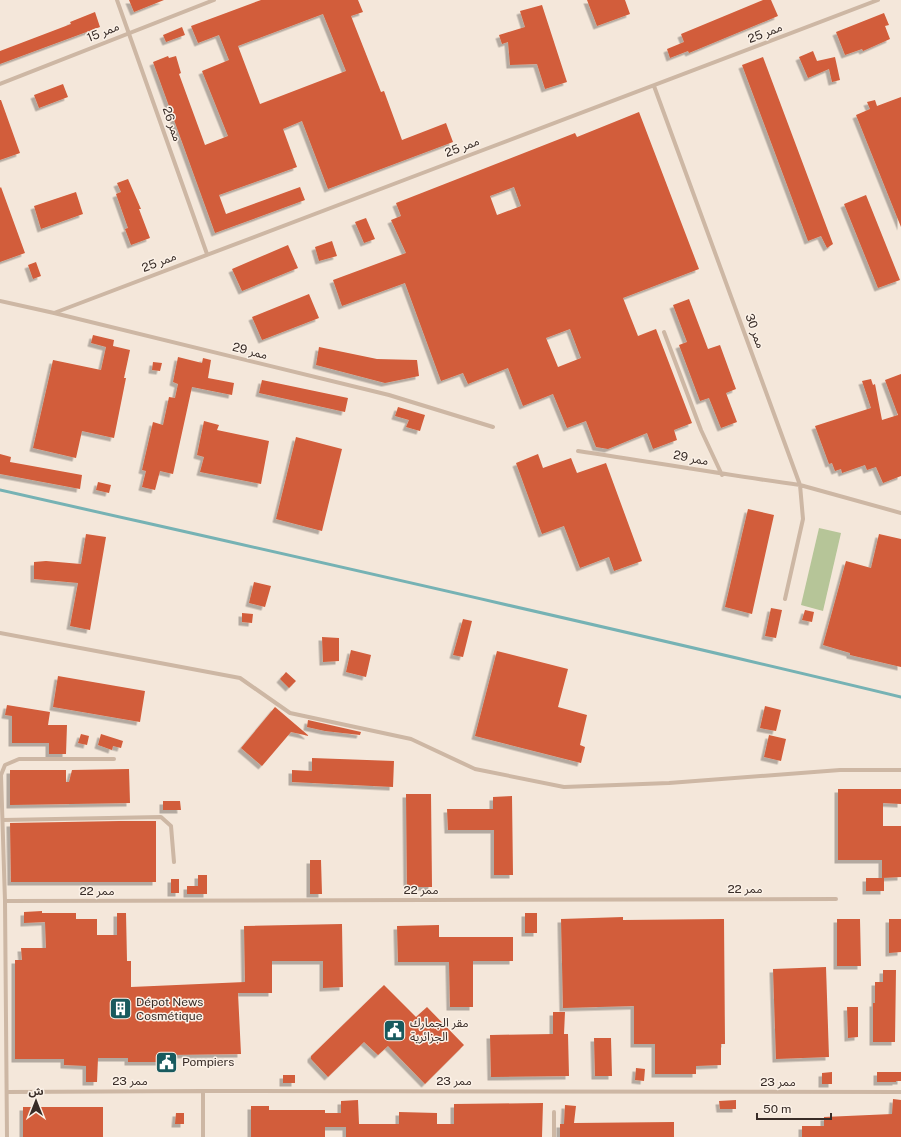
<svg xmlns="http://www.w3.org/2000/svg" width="901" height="1137" viewBox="0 0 901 1137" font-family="'Public Sans','Noto Sans Arabic',sans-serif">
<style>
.green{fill:#b6c598}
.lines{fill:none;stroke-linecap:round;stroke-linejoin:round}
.stream{stroke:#76b2b4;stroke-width:3}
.building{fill:#d25d3a;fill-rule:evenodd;filter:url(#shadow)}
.lane{stroke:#cdb7a4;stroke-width:4}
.labels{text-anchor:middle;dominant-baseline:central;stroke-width:3;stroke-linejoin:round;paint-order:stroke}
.street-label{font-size:12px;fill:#382c27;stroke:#fbf1e7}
.poi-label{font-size:12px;fill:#382c27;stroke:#fbf1e7;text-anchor:start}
</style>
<defs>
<filter id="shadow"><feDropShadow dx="-3.5" dy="3.5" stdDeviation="0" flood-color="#0004"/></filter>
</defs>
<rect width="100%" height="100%" fill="#f4e7da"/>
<path class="green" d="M819,528l22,5 -18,78 -22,-6z"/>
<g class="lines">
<path class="stream" d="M0,490c301,68 602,135 901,207"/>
</g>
<path class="building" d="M129,0h35l-30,12z
M261,0h97l5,12 -12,4 30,76 3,-1 18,49 44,-17 7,19 -125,47 -26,-68 -19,8 14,38 -78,28 7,19 74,-27 5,13 -90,33 -62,-171 15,-6 1,2 7,-2 5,17 -2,1 26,71 23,-9 -26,-65 27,-11 -10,-25 -21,8 -7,-17zM323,14l23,57 -86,33 -22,-58z
M587,0h38l5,14 -33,12z
M763,0h8l7,16 -89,37 -1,-2 -18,7 -3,-9 17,-7 -3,-8z
M542,5l25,77 -22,7 -8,-25 -27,1 -2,-23 -6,2 -3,-9 26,-8 -5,-16z
M95,12l5,15 -100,37v-13l71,-27 -1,-2z
M884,13l5,12 -4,1 5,13 -27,12 -1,-2 -17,6 -9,-23z
M182,27l3,8 -19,7 -3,-7z
M813,51l4,10 18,-4 5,23 -8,2 -3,-13 -21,9 -9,-21z
M763,57l70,187 -6,4 -6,-12 -13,5 -66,-176z
M63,84l5,13 -29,11 -5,-13z
M901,97v130l-45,-112 14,-6 -3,-7 8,-2 2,6z
M0,100h1l19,53 -20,7z
M639,112l60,157 -76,29 15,38 18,-7 36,94 -18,7 3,10 -24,9 -6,-16 -39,16 -12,-2 -10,-26 -19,7 -14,-34 -30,12 -15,-38 -40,16 -5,-11 -22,8 -36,-98 -63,23 -9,-26 73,-27 -15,-33 10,-4 -5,-13 179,-70 2,4zM514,187l7,19 -24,9 -7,-19zM570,329l11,29 -23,9 -12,-29z
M128,179l13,30h-2l11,29 -19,7 -6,-16 3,-1 -12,-34 5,-2 -4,-9z
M1,187l24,66 -25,9v-74z
M76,192l7,22 -42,15 -7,-23z
M866,195l34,85 -22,8 -34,-84z
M366,218l9,21 -11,4 -9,-21z
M332,241l5,15 -18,5 -4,-14z
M288,245l10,23 -56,23 -10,-22z
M36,262l5,14 -8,3 -5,-14z
M309,294l10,24 -57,22 -10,-23z
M689,299l19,50 12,-4 16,44 -10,4 11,29 -16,6 -12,-30 -9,3 -21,-56 8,-3 -14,-37z
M93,335l21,5 -1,6 17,4 -6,28h2l-12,60 -32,-7 -6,27 -43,-10 20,-88 48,10 5,-23 -15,-4z
M319,347l58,12 40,1 2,16 -34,7 -69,-18z
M178,357l24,6 1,-5 8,2 -3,18 26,5 -2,12 -40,-8 -19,87 -13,-3 -5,19 -13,-3 4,-16 -4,-1 11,-48 10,3 6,-28 6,1 3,-14 -5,-2z
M153,362l9,1 -2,8 -8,-1z
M901,374v102l-18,7 -7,-16 -9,3 -2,-5 -23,8 -1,-4 -6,2 -3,-8 -3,1 -14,-38 56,-18 -9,-27 9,-2 2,6 2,-1 7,36 16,-5 -13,-35z
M262,380l86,18 -3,14 -86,-19z
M398,407l27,8 -5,16 -14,-4 3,-7 -14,-4z
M204,421l15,4 -2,5 52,11 -8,43 -61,-12 4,-15 -7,-2z
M296,437l46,12 -20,82 -46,-12z
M0,454l11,3 -1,5 72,13 -2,14 -80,-15z
M538,454l5,14 28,-10 6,15 29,-10 36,98 -28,10 -5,-14 -29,11 -16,-42 -22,8 -26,-71z
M98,482l13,3 -2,8 -13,-3z
M748,509l26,6 -22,99 -27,-7z
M86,534l20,3 -16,93 -20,-4 8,-43 -44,-4v-17l12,-1 35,3z
M879,534l22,5v128l-51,-12v-2l-27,-8 23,-84 25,7z
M254,582l17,4 -6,21 -16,-4z
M771,608l11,2 -6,28 -11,-2z
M805,610l9,2 -2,10 -10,-2z
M242,613l11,1 -1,9 -10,-1z
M463,619l9,2 -9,36 -10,-2z
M322,637l17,1v23l-16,1z
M351,650l20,5 -5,22 -20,-5z
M497,651l71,18 -10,38 29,8 -7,30 5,2 -4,16 -106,-27z
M286,672l10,9 -7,7 -9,-9z
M58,676l87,15 -5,31 -87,-15z
M7,705l43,7 -2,13h19l-1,29h-17v-11h-37v-27l-7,-1z
M765,706l16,4 -5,21 -16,-3z
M275,707l34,29 -18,-4 -29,34 -21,-18z
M308,720l53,12 -1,3 -35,-4 -18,-4z
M81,734l8,2 -2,9 -9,-2z
M101,734l22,7 -2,7 -8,-2 -1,4 -14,-5z
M769,735l17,4 -5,22 -17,-4z
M312,758l82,3 -1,26 -101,-5v-12l20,1z
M129,769l1,34 -120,2v-35h56v12h3l3,-12z
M838,789h63v15l-18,-1v23h18v51l-19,1v-18h-44z
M406,794h25l1,93h-25z
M512,796l1,79h-19v-45h-46l-1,-21h46v-12z
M163,801h17l1,9h-18z
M120,821h36v61h-145l-1,-59z
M310,860h11l1,34h-12z
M198,875h9v19h-20v-8h11z
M866,878h18v13h-18z
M171,879h8v14h-8z
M42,911v2h34v6h21v16h20v-22h9l1,48h4v26l114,-5 -1,-56 98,-2 1,63 -20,1v-27h-51v32h-34l3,61 -74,1v7h-39v-4h-30l-1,24h-11v-16l-22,-1v-6h-49v-99h7l-1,-12h25l-1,-26 -21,1v-11z
M525,913h12v20h-12z
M623,917v3l101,-1 1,125h-4v21l-25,1v8h-41v-30h-21v-38l-71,2 -2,-89z
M837,919h23l1,47h-24z
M889,919h12v33l-12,1z
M439,925v12h74v24h-40v46h-23l-1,-45h-51l-1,-36z
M826,967l3,90 -53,2 -3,-90z
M883,970h13l-1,72h-22v-39h2v-21h8z
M384,985l32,32 11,-10 37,38 -39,39 -37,-38 -10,9 -14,-13 -36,35 -17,-18v-3z
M847,1007h11v30l-10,1z
M553,1012h12l-1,22h4l1,42 -78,1 -1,-42 63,-1z
M594,1038h17l1,38h-17z
M636,1068l9,1 -1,12 -9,-1z
M832,1072v12h-10v-11z
M877,1072h24v9h-5v1h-19z
M283,1075h12v8h-12z
M893,1099l8,1v37h-99v-11h22v-9l68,-3z
M358,1100l1,24h40v-12l38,1v11h17v-20l89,-1 -1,34h-196v-10h-21v10h-74v-31h18v4h56v3h16v-12z
M736,1100v9h-16l-1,-8z
M565,1105l11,1 -2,17 100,-1v15h-114v-13h4z
M23,1107h80v30h-80z
M176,1113h8v11h-9z"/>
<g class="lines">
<path class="lane" d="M117,0l90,254
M0,84l214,-84
M654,86l146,399 101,28
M0,301l54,12 335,82 104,32
M54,313c274,-106 550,-207 824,-313
M664,332l37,98 21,45
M578,451c74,11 148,24 222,34l3,34 -18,80
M0,633l240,45 50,35 121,26 64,30 89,18 105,-4 171,-13h61
M3,820l158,-3 10,9 3,36
M5,901l831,-2
M7,1092l196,-1 698,1
M7,1137l-2,-236 -4,-126 4,-10 14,-6h95
M203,1137v-46
M554,1137v-25"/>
</g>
<defs>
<symbol id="building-square" viewBox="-11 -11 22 22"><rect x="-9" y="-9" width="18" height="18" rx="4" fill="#185a5e" stroke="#fbf1e7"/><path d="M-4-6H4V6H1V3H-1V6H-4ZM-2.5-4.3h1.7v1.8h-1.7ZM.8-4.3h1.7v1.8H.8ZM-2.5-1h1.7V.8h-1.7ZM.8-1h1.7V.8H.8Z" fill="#fff"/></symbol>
<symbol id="civic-square" viewBox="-11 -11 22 22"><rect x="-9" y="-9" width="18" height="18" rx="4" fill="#185a5e" stroke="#fbf1e7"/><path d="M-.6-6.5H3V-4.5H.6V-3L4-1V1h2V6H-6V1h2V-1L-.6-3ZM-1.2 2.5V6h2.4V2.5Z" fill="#fff"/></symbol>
</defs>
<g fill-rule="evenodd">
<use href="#building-square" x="108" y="996" width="25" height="25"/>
<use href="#civic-square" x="382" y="1018" width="25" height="25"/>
<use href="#civic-square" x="154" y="1050" width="25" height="25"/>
</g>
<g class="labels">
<g class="street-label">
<text transform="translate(103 32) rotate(-22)">ممر 15</text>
<text transform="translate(765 33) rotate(-21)">ممر 25</text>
<text transform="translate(172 124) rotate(71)">ممر 26</text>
<text transform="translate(462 147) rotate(-21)">ممر 25</text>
<text transform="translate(159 262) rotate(-21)">ممر 25</text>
<text transform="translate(755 331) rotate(70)">ممر 30</text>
<text transform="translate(250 351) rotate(14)">ممر 29</text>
<text transform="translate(691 458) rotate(11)">ممر 29</text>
<text x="745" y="889">ممر 22</text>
<text x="421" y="890">ممر 22</text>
<text x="97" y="891">ممر 22</text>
<text x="130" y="1081">ممر 23</text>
<text x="454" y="1081">ممر 23</text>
<text x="778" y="1082">ممر 23</text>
</g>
<g class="poi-label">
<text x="136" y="1002">Dépot News<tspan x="136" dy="14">Cosmétique</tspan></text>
<text x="410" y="1023">مقر الجمارك<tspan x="410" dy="14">الجزائرية</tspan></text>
<text x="182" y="1062">Pompiers</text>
</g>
</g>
<g transform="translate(36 1101)" stroke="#fbf1e7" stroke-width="3" paint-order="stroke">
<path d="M0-3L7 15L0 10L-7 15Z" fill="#382c27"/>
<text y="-6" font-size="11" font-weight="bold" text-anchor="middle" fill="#382c27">ش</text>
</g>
<path d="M757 1113v6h74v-6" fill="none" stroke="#382c27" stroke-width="2"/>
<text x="763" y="1113" font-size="12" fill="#382c27" stroke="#fbf1e7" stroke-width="3" paint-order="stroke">50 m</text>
</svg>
